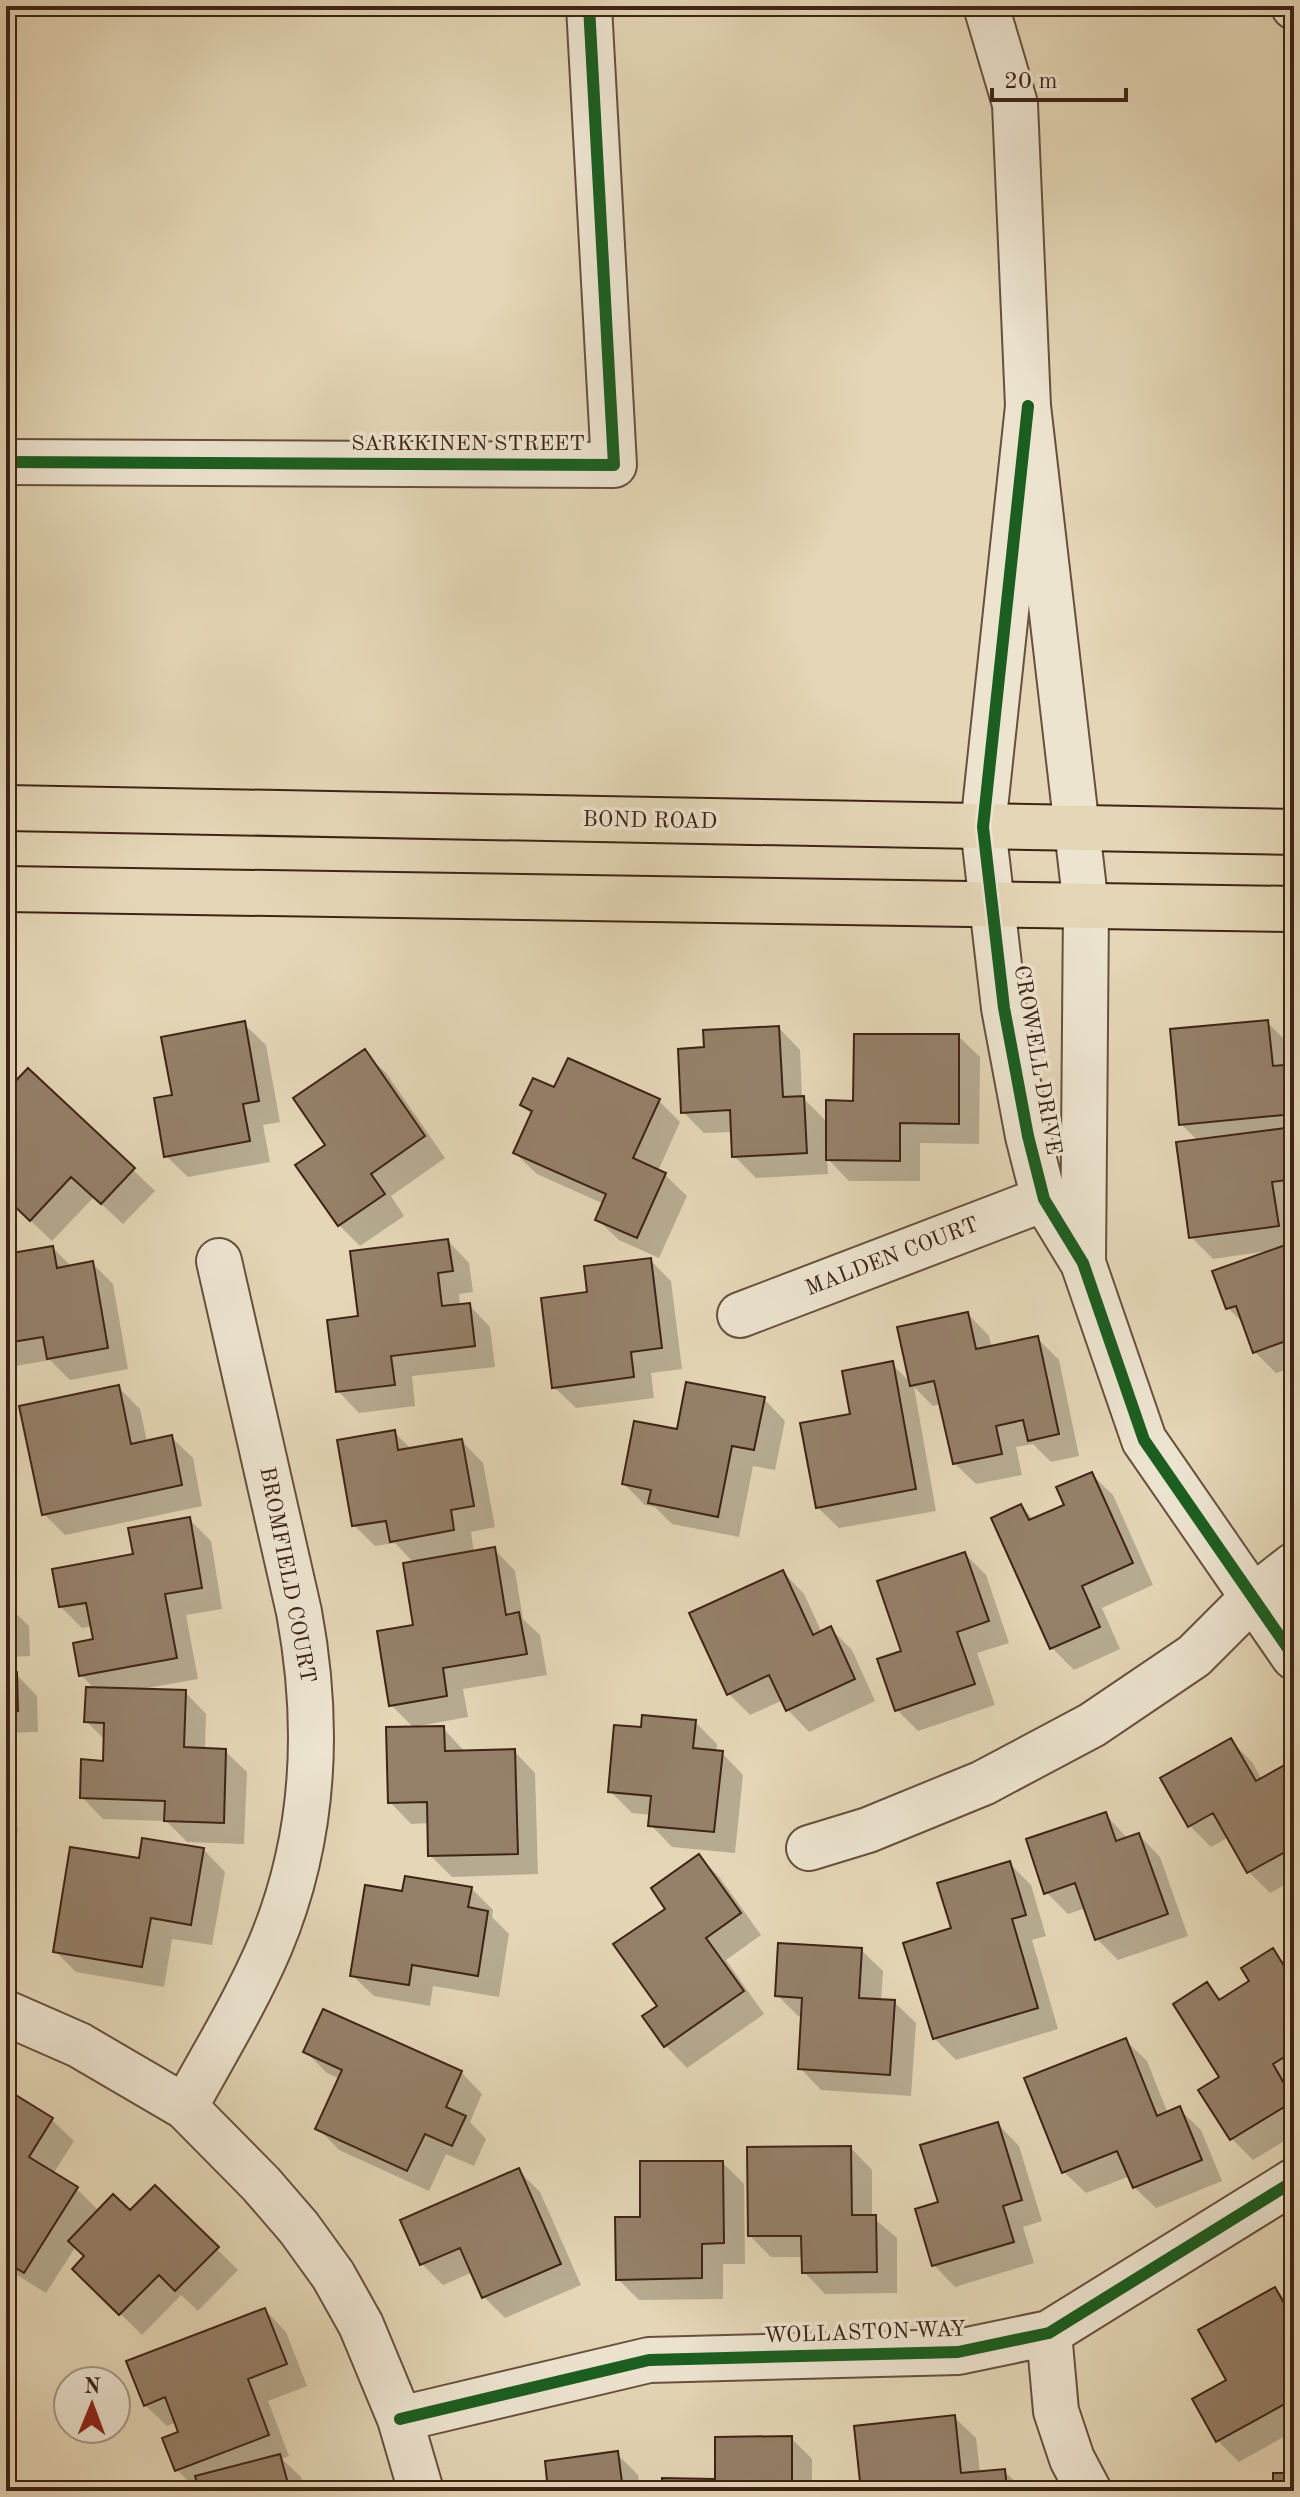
<svg xmlns="http://www.w3.org/2000/svg" width="1300" height="2497" viewBox="0 0 1300 2497" font-family="'Old Standard TT',serif">
<style>
.shadow{fill:#0003}
.building{fill:#958069;stroke:#3f2315;stroke-width:2}
.lines{fill:none;stroke-linecap:round;stroke-linejoin:round}
.minor-casing{stroke:#68503d;stroke-width:48}
.major-casing{stroke:#3f2315;stroke-width:48}
.minor{stroke:#ede4d0;stroke-width:44}
.major{stroke:#e4d6b6;stroke-width:44}
.cycleway-casing{stroke:#ede4d0;stroke-width:17}
.cycleway{stroke:#1b5e20;stroke-width:12}
.labels{text-anchor:middle;dominant-baseline:central;stroke-width:7;stroke-linejoin:round;paint-order:stroke}
.street-label{font-size:22px;fill:#3f2315;stroke:#ede4d0}
</style>
<rect width="100%" height="100%" fill="#e4d6b6"/>
<filter id="stains"><feTurbulence type="fractalNoise" baseFrequency=".0025" numOctaves="4"/><feColorMatrix values="0 0 0 0 .2 0 0 0 0 .09 0 0 0 0 .02 0 0 0 .5 -.17"/></filter>
<radialGradient id="worn" r=".72"><stop offset=".6" stop-color="#630" stop-opacity="0"/><stop offset="1" stop-color="#630" stop-opacity=".3"/></radialGradient>
<path class="shadow" d="M1267,1022l21,21 3,24 3,-1v301l-18,6 -21,-21 -10,-27 -17,-17 40,-57 -55,8 -22,-22 7,-96 -17,-17z
M244,1024l22,21 14,77 -17,3 7,37 -82,15 -22,-21 8,-60z
M779,1028l21,22 2,47 26,26 130,-87 22,21 -1,87 -59,-1v38h-71l-22,-23 1,16 -72,4 -22,-22 -1,-24 -29,1 -21,-21 23,-63z
M364,1052l22,21 59,85 -54,38 13,20 -44,30 -21,-21 -11,-80z
M555,1090l104,11 21,21 -22,49 7,4 22,21 -28,62 -40,-18 -22,-21 7,-15 -67,-30 -22,-21 17,-38 -10,-10z
M6,1094l127,76 22,21 -32,33 -29,-27 -42,44 -46,-44v-71l12,-13 -12,-12z
M448,1241l21,22 4,29 -14,2 1,12 9,-1 21,22 5,40 -83,9 3,30 -56,7 -21,-22 23,-73z
M53,1248l19,19 20,-4 21,21 15,85 -58,11 -20,-20 -34,6 -10,-10v-100z
M650,1260l21,21 11,88 -31,4 3,25 -78,10 -22,-21 35,-93z
M968,1314l21,22 3,12 45,-10 22,22 20,96 -28,6 -18,-18 -17,3 6,28 -46,9 -22,-21 -13,-59 -8,2 -19,-19 22,124 -97,17 -22,-21 35,-91 40,-52 19,19z
M118,1387l22,22 7,33 24,-5 22,21 9,48 -137,29 -21,-21z
M764,1399l21,22 -10,49 -22,-4 -14,71 -67,-13 -17,-17 -10,-2 -21,-21 54,-52z
M394,1432l18,18 50,-9 21,22 12,64 -24,5 3,21 20,-4 21,22 8,48 17,16 7,40 -84,14 5,28 -55,10 -22,-22 25,-79 -2,-63 -19,-20 -20,3 -21,-21z
M1091,1474l22,21 40,90 -51,23 18,41 -46,21 -22,-22 -58,-129 27,-13 13,14 32,-14z
M189,1519l22,22 11,68 -36,6 12,64 -56,10 43,3 21,22 -1,36 20,1 22,21 -3,72 -57,-2 -21,-21 -63,-2 -21,-22 23,-34 1,-22 -20,-20 9,-32 -14,-14 14,-34 -3,-15 -10,2 -21,-21z
M965,1554l21,21 23,68 -32,10 18,52 -77,26 -21,-21 6,-57z
M783,1572l21,22 18,39 9,-4 21,21 23,51 -66,31 -21,-22 -5,-10 -33,15 -22,-22z
M6,1604l23,22 1,30 -19,1 1,17h4l21,22 1,36 -32,1z
M695,1722l22,22 -1,9h6l21,22 -8,78 -63,-6 -21,-22 1,-10 -20,-2 -22,-22 33,-61z
M443,1728l22,24 49,-1 21,22 3,101 -86,3 -22,-22 -1,-32 -18,1 -21,-22z
M1231,1741l21,21 10,18 32,-14v114l-24,13 -21,-21 -20,-35 -18,10 -22,-22z
M1105,1814l23,25 11,-4 21,22 28,79 -70,24 -21,-21 -11,-31 -18,6 -22,-22z
M6,1815l12,13 -10,66h-2z
M204,1850l21,22 -13,73 -40,-6 -8,48 -88,-15 -21,-21 85,-90z
M699,1856l21,22 41,57 -35,25 38,54 -77,54 -21,-22 -21,-29 15,-10 8,-98z
M1009,1863l22,22 15,51 -14,4 26,89 -102,31 -22,-22 20,-109z
M471,1888l22,22 -1,7 17,17 -10,63 -66,-11 -3,20 -56,-10 -22,-21 52,-82z
M861,1950l22,21 -2,30 13,1 22,21 -5,73 -90,-6 -21,-22 3,-51 -5,-1 -21,-21z
M1272,1951l22,22v162l-41,25 -21,-21 -31,-49 20,-13 -14,-92 16,15 29,-18z
M1125,2040l22,21 21,53 11,-5 22,21 21,51 -66,27 -22,-21 -4,-11 -44,17 -22,-21z
M306,2052l155,20 21,22 -12,28 16,17 -12,27 -28,-12 -17,37 -90,-41 -21,-22 22,-49 -13,-6z
M6,2091l46,29 22,21 -21,33 24,15 22,22 31,2 25,-25 83,82 -40,41 -17,-16 -39,40 -67,-66 11,-12 -10,-11 -30,47 -40,-25z
M998,2124l21,22 23,75 -19,6 11,36 -79,24 -21,-22 6,-61z
M851,2148l21,22v47l25,21v55l-72,1 -21,-22 -1,-15h-32l-21,-21z
M722,2162l22,22 1,80h-22v35l-84,1 -21,-21 24,-60z
M519,2171l21,21 41,93 -76,33 -21,-21 -11,-25 -30,13 -21,-21z
M1275,2289l19,20v122l-55,31 -22,-22 12,-59z
M265,2310l21,22 21,54 -39,15 21,55 -7,3 19,18 3,14h-106l-21,-21 -12,-31 15,-6 -4,-11 -9,4 -22,-21z
M954,2417l22,21 4,35 24,-2 21,20h-162z
M791,2438l21,21v32h-148l53,-10z
M617,2454l21,21 2,16h-90z"/>
<path class="building" d="M1268,1020l5,46 21,-2v50l-115,11 -9,-96z
M245,1021l14,80 -16,3 7,37 -86,16 -10,-59 18,-3 -11,-58z
M779,1026l4,71 21,-1 3,57 -75,4 -2,-47 -49,3 -3,-64 26,-2 -1,-17z
M854,1034h105v90l-59,-1v38l-74,-1v-60l27,1z
M365,1049l60,87 -54,38 14,20 -47,32 -43,-61 30,-20 -32,-47z
M568,1058l92,41 -27,59 33,15 -29,65 -42,-18 11,-26 -93,-41 19,-42 -12,-6 13,-27 21,9z
M28,1068l107,100 -34,36 -30,-27 -41,44 -24,-23v-74l10,-11 -10,-9v-13z
M1294,1127v52l-22,3 7,44 -90,12 -13,-96z
M448,1239l5,32 -15,2 4,33 28,-3 5,43 -84,10 4,29 -59,7 -9,-72 31,-4 -8,-65z
M1294,1242v96l-41,15 -17,-47 -10,3 -14,-38z
M53,1246l4,22 36,-7 15,87 -61,11 -4,-22 -37,6v-89z
M651,1258l11,90 -31,4 3,25 -82,11 -11,-90 46,-6 -3,-26z
M968,1312l8,37 62,-13 21,98 -31,7 -5,-21 -27,6 6,28 -49,10 -19,-83 -24,5 -13,-59z
M893,1361l23,128 -100,19 -16,-85 50,-9 -8,-43z
M686,1382l79,15 -11,53 -22,-4 -14,71 -70,-14 3,-13 -29,-6 12,-63 43,8z
M1294,1383v23l-10,-17z
M119,1385l12,59 41,-9 10,50 -140,30 -23,-109z
M395,1430l3,20 64,-11 12,67 -23,4 3,20 -64,12 -4,-21 -34,5 -15,-86z
M1092,1472l41,91 -51,23 18,41 -50,22 -59,-131 30,-14 8,16 35,-15 -8,-18z
M190,1517l12,71 -37,6 12,64 -98,18 -6,-33 20,-4 -7,-36 -27,4 -7,-38 81,-15 -5,-26z
M495,1547l11,68 13,-3 8,42 -84,14 4,28 -58,10 -12,-75 36,-6 -10,-62z
M965,1552l24,69 -32,11 18,52 -80,27 -18,-52 24,-8 -24,-70z
M783,1570l30,65 18,-9 24,53 -69,32 -17,-36 -42,20 -38,-82z
M17,1672l1,39 -12,1v-39z
M86,1687l100,3 -2,57 42,2 -2,74 -60,-2 1,-20 -85,-3 1,-39 22,2 1,-38 -20,-1z
M642,1715l54,5 -3,28 30,3 -9,81 -66,-6 3,-30 -43,-4 6,-67 27,2z
M444,1726l1,25 70,-2 3,105 -90,2 -1,-54 -39,1 -2,-76z
M1231,1738l25,43 36,-20 2,4v82l-47,26 -34,-60 -25,14 -28,-49z
M1106,1812l10,29 23,-8 29,81 -73,26 -20,-57 -31,11 -18,-55z
M142,1838l62,10 -13,77 -40,-7 -9,49 -89,-15 17,-105 69,11z
M699,1854l42,59 -35,25 38,53 -80,56 -22,-31 15,-10 -44,-62 52,-35 -14,-21z
M1010,1861l16,54 -14,4 26,89 -105,31 -30,-96 48,-15 -14,-45z
M405,1876l67,11 -4,20 20,4 -10,65 -66,-11 -3,20 -59,-9 15,-91 37,6z
M778,1943l84,5 -3,50 36,2 -5,75 -92,-6 4,-71 -27,-2z
M1273,1948l21,34v69l-21,13 21,37 -64,39 -32,-50 21,-13 -46,-73 34,-22 12,18 30,-19 -8,-13z
M323,2009l139,62 -16,36 20,9 -14,30 -27,-12 -18,37 -92,-42 27,-59 -39,-18z
M1126,2038l31,78 23,-10 22,54 -69,28 -16,-37 -55,22 -38,-95z
M6,2089l47,29 -24,39 49,30 -54,86 -18,-11z
M998,2122l24,78 -19,6 11,36 -82,24 -17,-57 23,-7 -18,-57z
M851,2146l1,69h24l1,57 -75,1 -1,-37h-53l-1,-89z
M640,2161h83l1,82 -22,1v34l-86,2 -1,-63h25z
M519,2168l42,96 -79,34 -22,-50 -40,17 -20,-45z
M155,2185l64,62 -44,44 -16,-16 -40,40 -47,-46 12,-13 -16,-15 45,-47 17,16z
M1275,2287l19,34v78l-78,43 -24,-43 34,-19 -28,-50z
M265,2308l22,56 -39,15 21,56 -94,36 -13,-33 16,-6 -13,-35 -21,9 -18,-45z
M955,2415l6,58 44,-4 2,22h-146l-7,-65z
M792,2436v55h-130v-13l53,1v-42z
M618,2451l5,40h-75l-3,-30z
M280,2454l10,37h-91l-4,-15z
M1273,2473h21v18h-21z
M55,2482l4,9h-25z"/>
<g class="lines">
<defs>
<path id="minor" d="M986,6l29,98 13,302 58,501 -3,356
M1294,6v1
M1028,406l-45,421 21,181 24,128 16,63 39,64 61,177 150,217
M6,462l608,3 -25,-459
M740,1315l304,-116
M809,1848l59,-18 115,-47 109,-58 102,-69 58,-58 42,-33
M6,2013l73,32 106,62 76,77 38,44 34,47 28,50 39,94 21,72
M185,2107c29,-53 61,-105 85,-161 45,-107 50,-221 29,-334l-80,-351
M1049,2333l7,78 16,48 17,32
M400,2419l249,-59 309,-8 91,-19 245,-152"/>
<path id="major" d="M6,808l1288,24
M6,889l1288,20"/>
</defs>
<use href="#minor" class="minor-casing"/>
<use href="#major" class="major-casing"/>
<use href="#minor" class="minor"/>
<use href="#major" class="major"/>
<defs>
<path id="cycleway" d="M1028,406l-45,421 21,181 24,128 16,63 39,64 61,177 150,217
M6,462l608,3 -25,-459
M400,2419l249,-59 309,-8 91,-19 245,-152"/>
</defs>
<use href="#cycleway" class="cycleway-casing"/>
<use href="#cycleway" class="cycleway"/>
</g>
<g class="labels">
<g class="street-label">
<text x="468" y="444">SARKKINEN STREET</text>
<text transform="translate(650 821) rotate(1)">BOND ROAD</text>
<text transform="translate(1037 1060) rotate(80)">CROWELL DRIVE</text>
<text transform="translate(892 1257) rotate(-21)">MALDEN COURT</text>
<text transform="translate(287 1575) rotate(79)">BROMFIELD COURT</text>
<text transform="translate(865 2333) rotate(-2)">WOLLASTON WAY</text>
</g>
</g>
<rect width="1300" height="2497" fill="none" stroke="#e4d6b6" stroke-width="32"/>
<rect x="8" y="8" width="1284" height="2481" fill="none" stroke="#3f2315" stroke-width="4"/>
<rect x="16" y="16" width="1268" height="2465" fill="none" stroke="#3f2315" stroke-width="2"/>
<g transform="translate(92 2405) rotate(1)"><circle r="38" fill="#ede4d0" stroke="#a79785" stroke-width="2"/>
<path d="M0-6L14 30L0 20L-14 30Z" fill="#8f2418"/>
<text y="-12" font-size="22" font-weight="bold" text-anchor="middle" fill="#3f2315">N</text>
</g>
<path d="M992 88v12h134v-12" fill="none" stroke="#3f2315" stroke-width="4"/>
<text x="1004" y="88" font-size="24" fill="#3f2315" stroke="#ede4d0" stroke-width="6" paint-order="stroke">20 m</text>
<rect width="100%" height="100%" filter="url(#stains)"/>
<rect width="100%" height="100%" fill="url(#worn)"/>
</svg>
